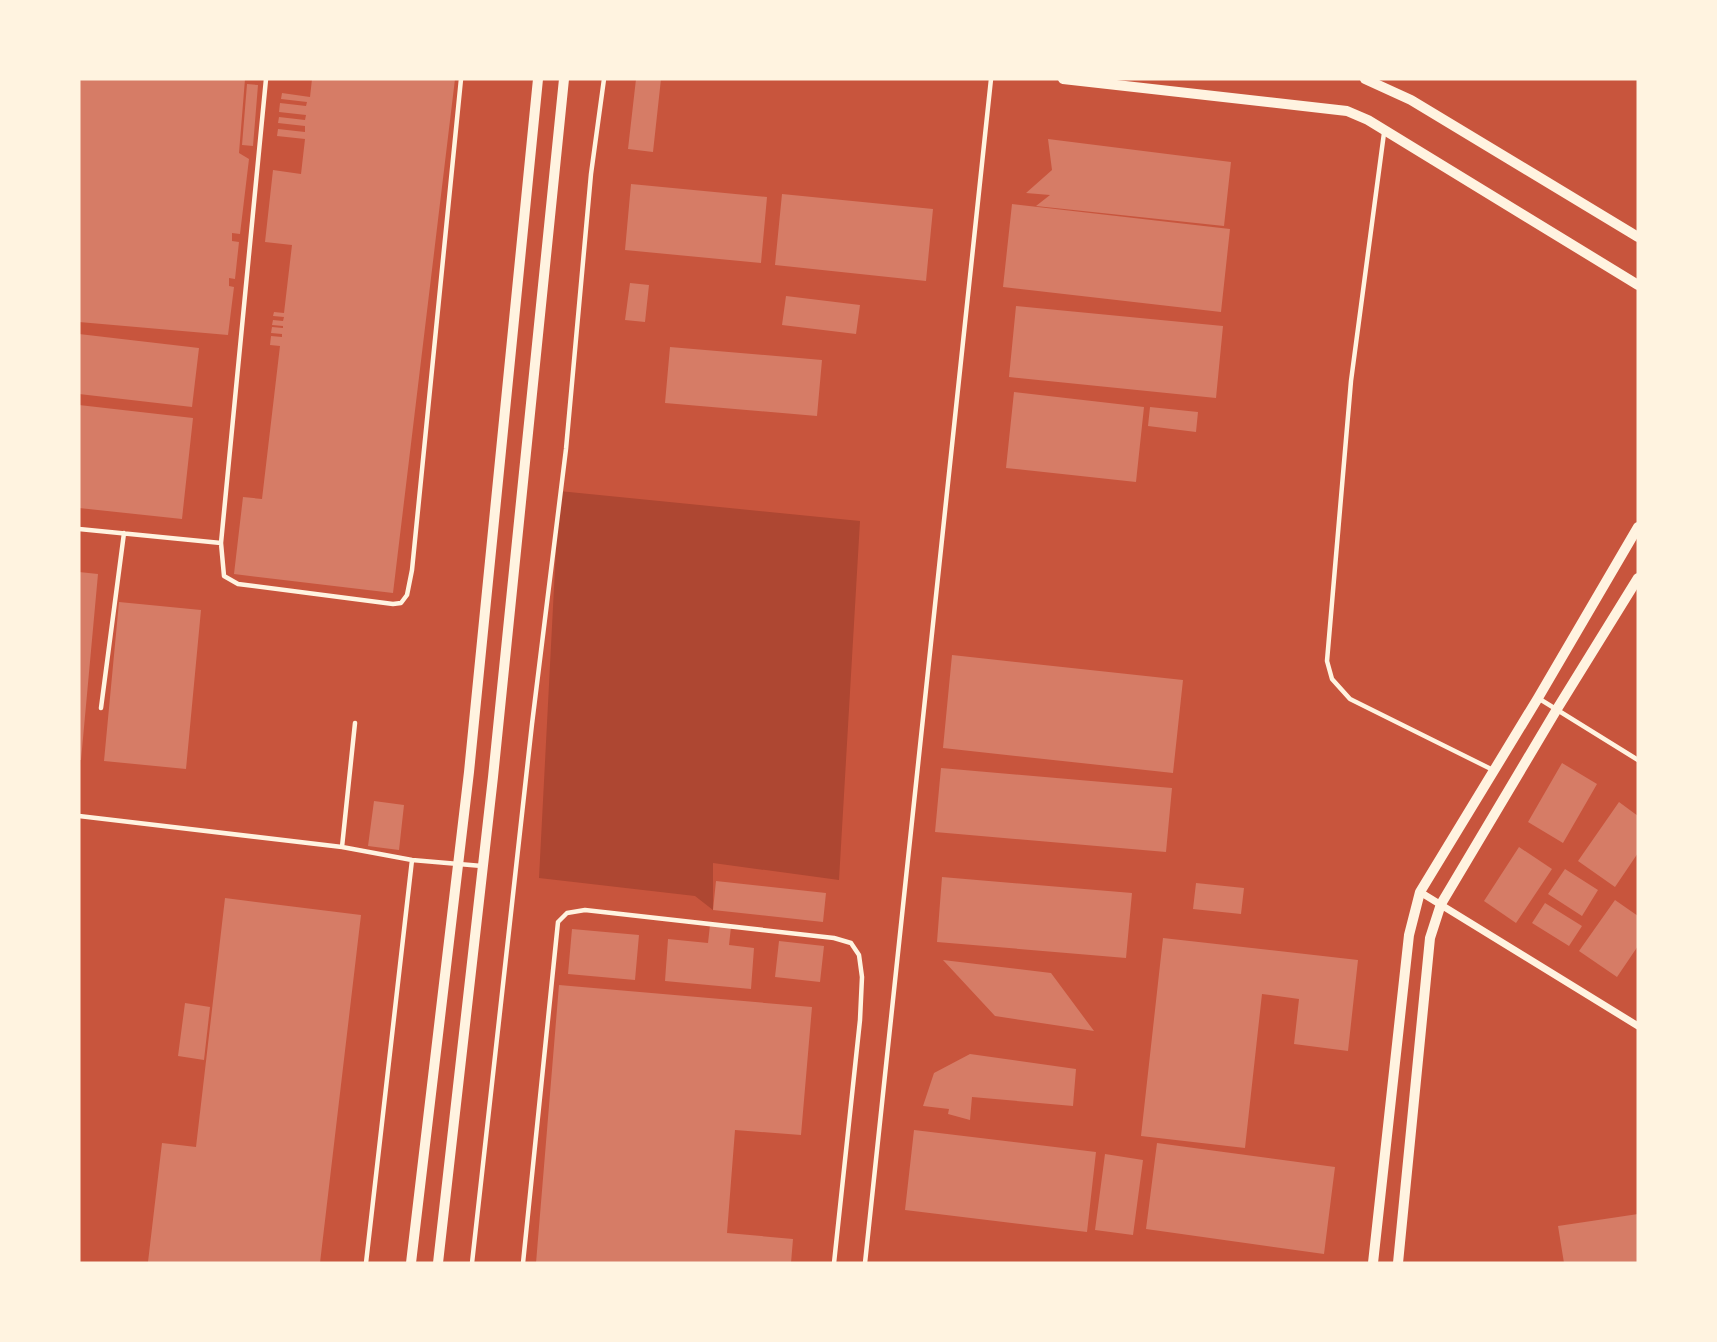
<svg xmlns="http://www.w3.org/2000/svg" width="1717" height="1342" viewBox="0 0 1717 1342" font-family="Montserrat,sans-serif">
<style>
.green{fill:#ae4732}
.building{fill:#d67c66}
.lines{fill:none;stroke-linecap:round;stroke-linejoin:round}
.service{stroke:#fff3e0;stroke-width:4.5}
.minor{stroke:#fff3e0;stroke-width:7}
.tertiary{stroke:#fff3e0;stroke-width:10}
</style>
<rect width="100%" height="100%" fill="#c8553d"/>
<path class="green" d="M559,491l301,30 -21,359 -126,-17v47l-18,-14 -156,-18z"/>
<path class="building" d="M79,79h166l-6,74 10,6 -9,75 -8,-1v8l7,1 -4,37 -6,-1v8l5,1 -6,48 -149,-13z
M312,79h143l-62,514 -159,-19 9,-77 19,2 18,-153 -10,-1 1,-9 11,1v-3l-11,-1 1,-6 11,1v-2l-11,-1 1,-5 10,1 1,-4 -11,-1 1,-4 10,1 8,-68 -27,-3 8,-72 28,4 4,-35 -28,-3 1,-7 27,3v-6l-27,-3 1,-6 26,3 1,-5 -27,-3 1,-9 26,3 1,-4 -26,-3 1,-6 28,4z
M636,79h25l-8,73 -25,-3z
M247,84l11,1 -5,61 -11,-1z
M1048,139l183,23 -7,64 -188,-20 14,-11 -24,-2 26,-23z
M631,184l136,13 -6,66 -136,-13z
M782,194l151,15 -7,72 -151,-16z
M1012,204l218,25 -9,83 -218,-25z
M630,283l19,2 -4,37 -20,-2z
M786,296l74,9 -4,29 -74,-9z
M1016,306l207,20 -7,72 -207,-21z
M79,334l120,14 -7,59 -113,-13z
M670,347l152,13 -5,56 -152,-13z
M1014,392l130,15 -8,75 -130,-14z
M79,405l114,13 -11,101 -103,-11z
M1150,407l48,5 -2,20 -48,-6z
M79,572l19,2 -17,186h-2z
M119,602l82,8 -15,159 -82,-8z
M952,655l231,25 -10,93 -230,-25z
M1562,763l35,21 -34,59 -35,-21z
M941,768l231,20 -6,64 -231,-20z
M374,801l30,4 -5,45 -31,-4z
M1619,802l19,14v37l-23,34 -37,-26z
M1519,847l33,22 -36,54 -32,-22z
M1565,869l33,21 -16,26 -34,-22z
M942,877l190,16 -6,65 -189,-16z
M716,881l110,12 -3,29 -110,-12z
M1196,883l48,5 -3,26 -48,-5z
M225,898l136,17 -41,348 -172,-1 14,-119 34,4z
M1615,900l23,16v30l-21,31 -38,-26z
M1545,903l37,23 -13,20 -37,-23z
M710,925l21,2 -2,18 25,3 -3,41 -86,-8 3,-42 40,4z
M572,929l67,6 -4,45 -67,-6z
M1163,938l195,22 -10,91 -54,-7 5,-45 -37,-5 -17,154 -104,-12z
M779,941l45,5 -4,36 -45,-5z
M943,960l108,13 43,58 -99,-15z
M559,985l253,22 -11,128 -66,-5 -8,103 66,6 -2,24h-255z
M185,1003l25,4 -6,53 -26,-4z
M970,1054l106,15 -3,37 -101,-9 -2,23 -22,-6 1,-5 -26,-3 11,-33z
M914,1130l182,22 -9,80 -182,-22z
M1157,1143l178,24 -11,87 -178,-25z
M1105,1154l38,6 -10,75 -38,-5z
M1638,1214v49h-74l-6,-37z"/>
<g class="lines">
<path class="service" d="M266,79l-45,464 3,33 14,8 155,20 8,-1 6,-8 5,-25 49,-491
M1384,133l-33,248 -24,280 5,18 18,20 143,71
M79,529l142,14
M1538,698l100,62
M101,708l23,-175
M79,816l263,31 70,13 70,6
M342,847l13,-124
M366,1263l46,-403
M472,1263l60,-539 34,-275 25,-275 13,-95
M523,1263l35,-341 9,-9 18,-3 249,28 17,5 8,12 3,22 -2,43 -26,243
M865,1263l126,-1184"/>
<path class="minor" d="M1420,892l218,134"/>
<path class="tertiary" d="M1063,79l284,32 21,9 270,165
M1365,79l46,21 227,137
M411,1263l58,-491 69,-693
M438,1263l55,-486 71,-698
M1373,1263l36,-328 11,-43 118,-194 100,-171
M1398,1263l32,-325 11,-34 116,-195 81,-131"/>
</g>
<rect width="1717" height="1342" fill="none" stroke="#fff3e0" stroke-width="161"/>
</svg>
